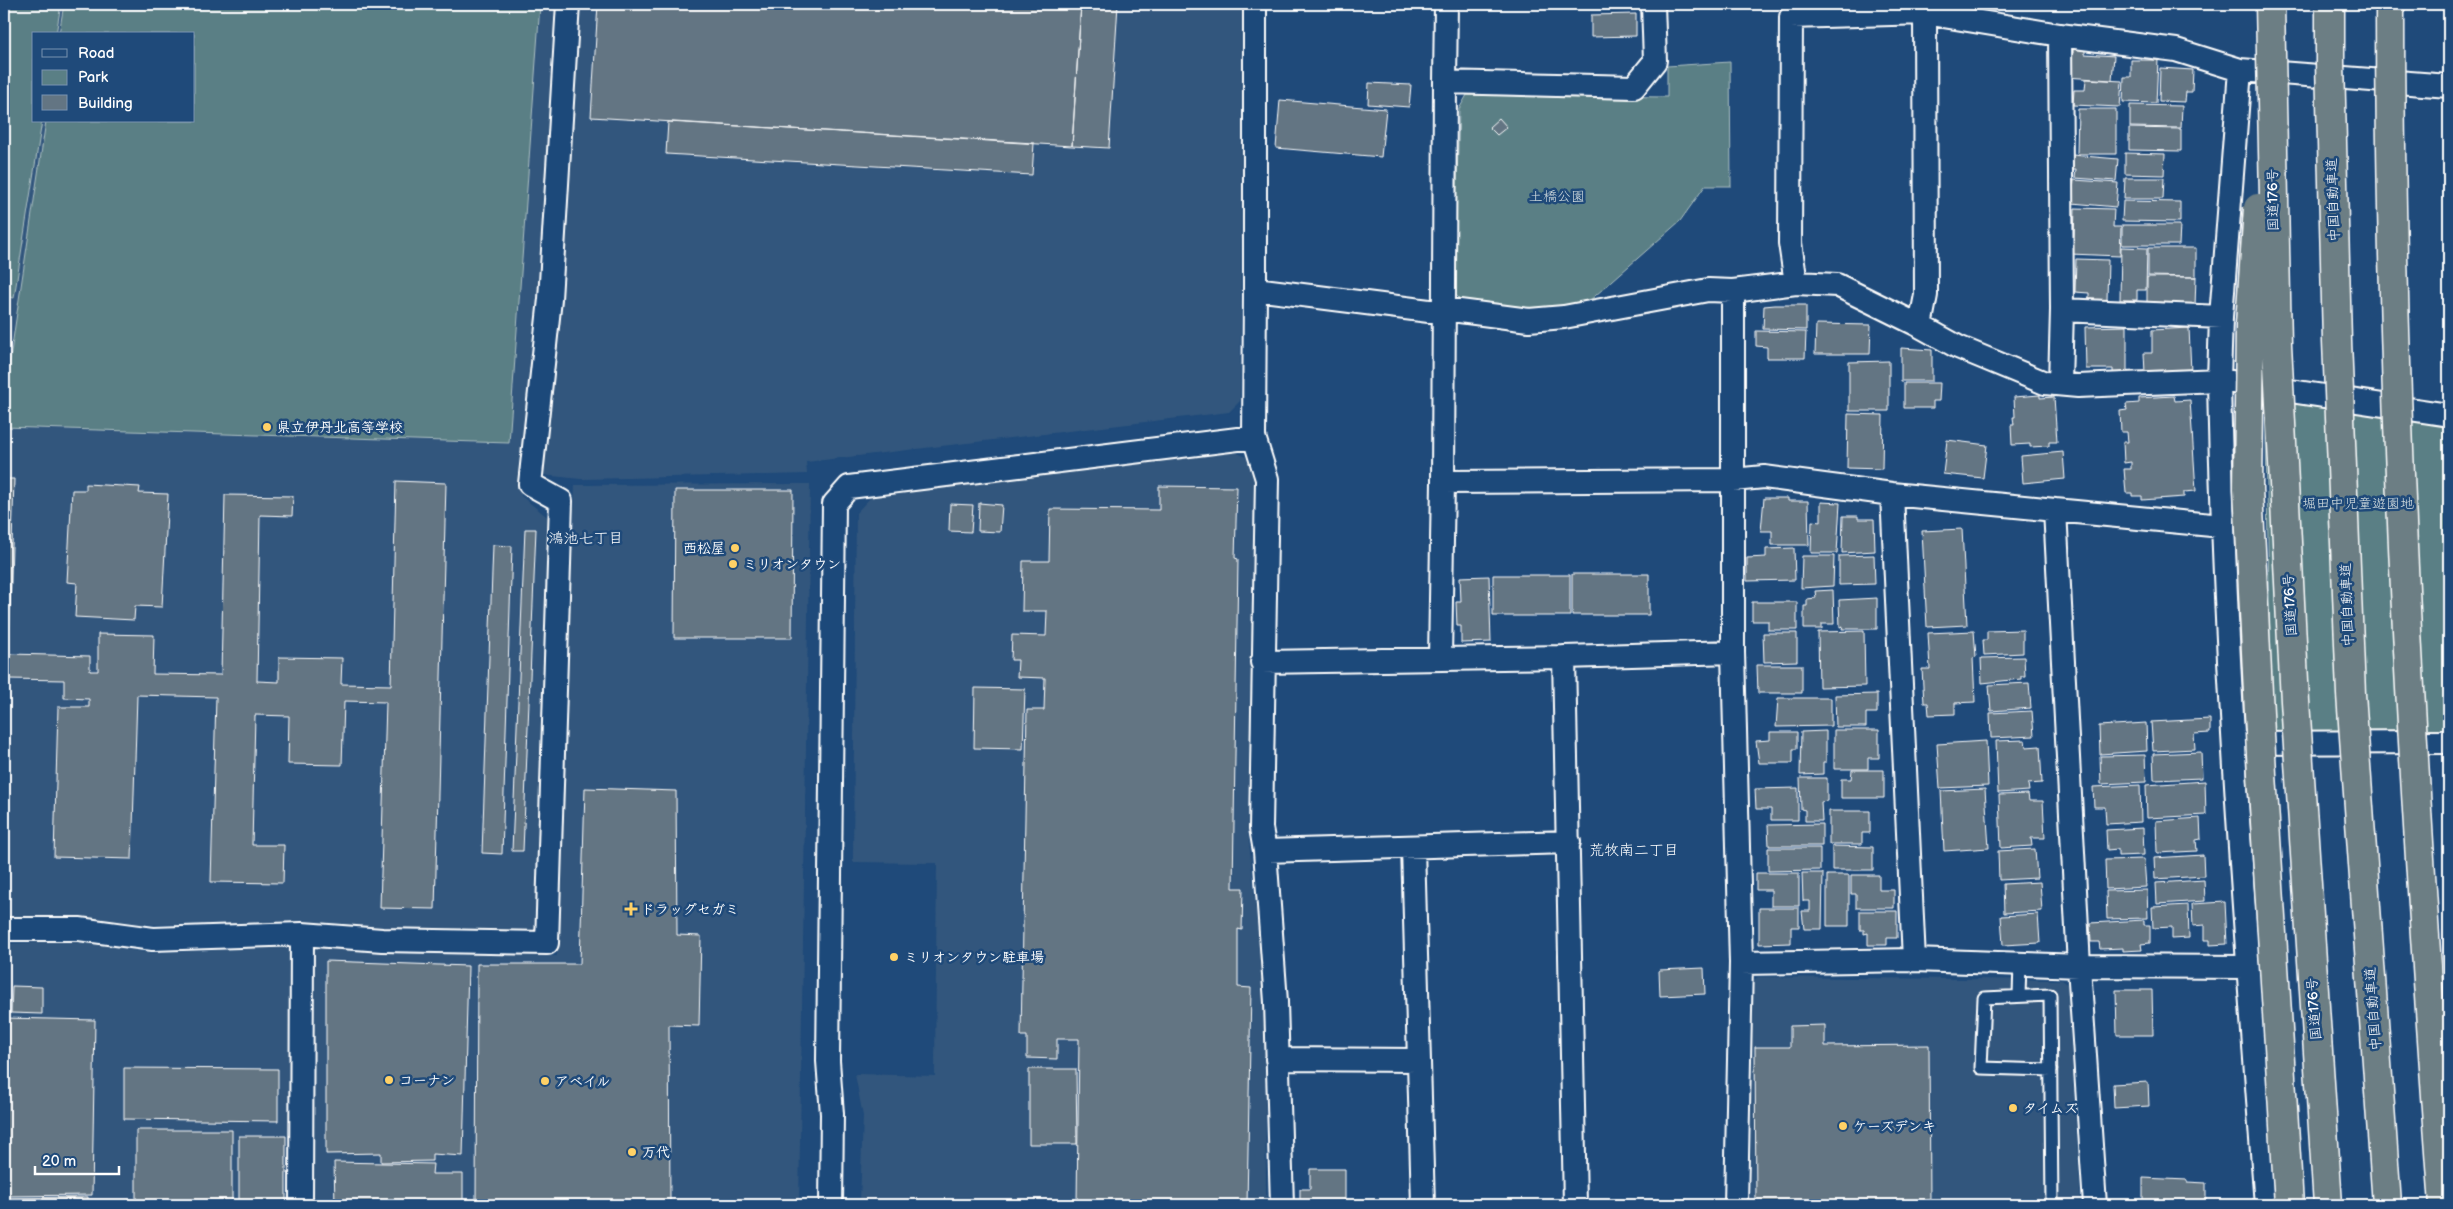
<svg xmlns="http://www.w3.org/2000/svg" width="2453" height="1209" viewBox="0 0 2453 1209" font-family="'Balsamiq Sans','Klee One',sans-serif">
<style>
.built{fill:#33577d;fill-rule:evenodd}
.green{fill:#5a7f85;stroke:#acbfc2}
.building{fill:#637583;stroke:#fff}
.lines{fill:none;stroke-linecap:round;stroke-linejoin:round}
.lane-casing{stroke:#fff;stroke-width:15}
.street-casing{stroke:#fff;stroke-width:26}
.lane{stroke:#1f4a7a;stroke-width:11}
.street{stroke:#1f4a7a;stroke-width:22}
.highway-bridge-casing{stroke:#fff;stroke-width:31;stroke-linecap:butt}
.highway-bridge{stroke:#6c7e84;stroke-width:28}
.poi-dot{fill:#ffd166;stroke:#1f4a7a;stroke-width:2}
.labels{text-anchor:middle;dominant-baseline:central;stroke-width:5;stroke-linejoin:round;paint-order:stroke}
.park-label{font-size:14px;fill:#d6dfe0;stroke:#1f4a7a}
.street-label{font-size:14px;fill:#fff;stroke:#1f4a7a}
.poi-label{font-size:14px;font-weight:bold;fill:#fff;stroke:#1f4a7a;text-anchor:start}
.neighbourhood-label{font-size:15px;fill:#fff;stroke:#1f4a7a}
</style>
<rect width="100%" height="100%" fill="#1f4a7a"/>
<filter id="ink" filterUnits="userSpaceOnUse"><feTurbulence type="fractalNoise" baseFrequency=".02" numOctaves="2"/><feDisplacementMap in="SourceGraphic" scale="10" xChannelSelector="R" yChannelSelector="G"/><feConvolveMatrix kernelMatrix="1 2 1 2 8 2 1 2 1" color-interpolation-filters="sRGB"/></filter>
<g filter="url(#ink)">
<path class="built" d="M4,4h556l-20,355 -19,137 30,24 -11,409 -15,9 -222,-13 -299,-1zM34,34h160v87h-160z
M576,4h668l-4,397 -11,11 -423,50 1,12 -226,5 -38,-4z
M1235,452l11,5 9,25 -7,349 17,171 1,203h-406l3,-89 -8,-42 80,2 2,-213 -84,-1 3,-349 17,-18z
M810,484l-11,721h-489l-1,-263 63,9 185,5 18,-471z
M64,941l32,3 54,9 135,-6 9,3 -5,255h-285v-261z
M1758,977l304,3 5,4 14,221h-331l2,-224z"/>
<path class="green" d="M4,4h57l-5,30h-22v87h8l-28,177 -10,-2z
M64,4h476l-31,439 -505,-16v-28l42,-278h148v-87h-135z
M1730,62l1,124h-26l-25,35 -93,82 -50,11 -73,-11 -10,-10 5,-184 8,-14 200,2v-31z
M2265,395l184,26v311l-177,3z"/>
<path class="building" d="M598,4h483l-9,142 -481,-29z
M1081,4h37l-9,144 -37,-2z
M1636,14v22l-45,1v-22z
M2073,49l12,1v4l29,2 -2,24 -47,-3 1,-24h7z
M2131,60h27l-2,43 -33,-1 1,-25h7z
M2160,68l33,2 -1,22h-6l-1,10 -26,-1z
M2086,79l36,2 -2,26 -47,-2 1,-15h11z
M1369,83l42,2 -2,22 -41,-3z
M1280,100l106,9 -5,48 -105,-9z
M2130,105l52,1 -1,22 -51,-1z
M2078,109h38v45h-39z
M1499,118l8,9 -10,8 -8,-8z
M668,122l366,21 -2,32 -366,-21z
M2129,128l52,1v22l-52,-1z
M2125,153l40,1 -1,21 -39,-1z
M2072,155l46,4 -2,22 -41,-3 1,-8h-5z
M2125,178h39l-1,21h-39z
M2074,180l44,3 -2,24 -44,-4z
M2123,201l57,1v20l-58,-1z
M2075,208l39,1 -1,18h8l-1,29 -50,-2 1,-15h3z
M2122,225h58l-1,20h-57z
M2121,247l26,1 -1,42h-9v10h-17z
M2148,248h48v29l-48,-1z
M2076,259l32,1 -1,40h-18v-7l-14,-1z
M2147,277h49l-1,29h-48z
M1775,305h31v25l-43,-1 1,-23z
M1816,324l55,1 -1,29h-55z
M2127,326v47h-14v-4h-27l-1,-42z
M2189,328l2,44 -46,1 -1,-20h8v-23z
M1756,331l50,1 -1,26h-38v-11l-11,-1z
M1901,348l31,2v31h-31z
M1889,361v50h-40v-49z
M1904,383h36l-1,18h-6v7h-29z
M2040,395v3l14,-1 3,45h-8v4l-19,1v-3l-18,1 -1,-20h3l-1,-8h2l-1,-20z
M2174,396l1,5 15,-1 6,91 -12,1v5l-42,3v-4h-10v-3h-6l-2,-24h7v-7l-7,1 -1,-21h5l-1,-10h-6l-1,-21 7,-1 -1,-6 13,-1v-5z
M1848,414l35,1 -1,54 -35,-1z
M1947,440l40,5 -4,33 -40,-4z
M2063,452l2,27 -42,4 -2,-27z
M4,479h10l-6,198h-4z
M396,481l50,2 -11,426 -55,-1 6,-206 -42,-1 -2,64 -54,-1 1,-48 -34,-1 -3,130h32l-1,38 -72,-1 5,-185 -79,-2 -5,164 -78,-2 4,-150h31v-8l-25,-1v-18l-55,-1v-25l81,2v15h8v-37l56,1 -1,39 68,1 4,-180 68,1 -1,20 -32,-1 -3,166 22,1v-25l63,1 -1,26 50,1z
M86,484l54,3 -1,6 29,1 -6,113 -27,-1 -1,14 -59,-3 2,-34 -10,-1 5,-92h14z
M1159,486l78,1 -2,71 3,1 -5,329h10l-1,42 -4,-1v58l13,1 -4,217h-170l2,-166h-22v20l-30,-1v-22h-6l6,-326h17l1,-32 -28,-1 1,-17h-7l1,-25 34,1 1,-25h-25l1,-50h26l1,-52 109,1z
M675,490h118l-1,148h-118z
M1764,498h24v3h20l1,44h-37v-14h-11z
M1821,502l19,1 -3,50h-26l1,-32 9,1z
M979,503l23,2 -2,27 -22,-1z
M950,504l23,1 -2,27 -22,-1z
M1843,516h15v3h16l1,32 -33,2z
M525,529h11l-13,322h-11z
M1962,529l5,96 -40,2 -5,-96z
M493,545l19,1 -10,308 -20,-1z
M1794,548l1,32 -48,1v-23l19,-1v-8z
M1874,555l1,29 -36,1v-29z
M1802,556h32l-1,30 -32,2z
M1572,574h77v41h-77z
M1493,575h77v41h-77z
M1489,576l2,66 -30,1v-17h-4l-1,-24h5l-1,-25z
M1833,590l1,34h-12v5h-18v-23h3v-7l9,-1 -1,-7z
M1877,598v31h-35l1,-3 -3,1 -1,-27z
M1752,602h45v28h-29v-9h-16z
M2023,630v23l-39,2 -1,-15h4v-9z
M1864,631l1,55 -46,1 -1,-55z
M1974,631l2,26 -3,1 2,44 -20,1v11l-26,1 -1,-12h-4l-2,-34h8l-2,-36z
M1763,633h34v28l-33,1z
M2024,657l1,19h-4v3l-39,4 -1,-25z
M1757,665h45v28h-44z
M2029,683l2,25 -40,3 -2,-26z
M975,688l50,1 -2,60 -49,-1z
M1877,694v19h-11v14h-30l-1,-32z
M1778,698h53v28l-55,1z
M2032,711l2,25 -43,2 -1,-25z
M2210,719v14l-16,1 1,15 -42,2 -2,-29z
M2146,723l1,28 -47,3 -1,-28z
M1834,730h45v28h-11v11h-34z
M1826,731v31h-3v12l-23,1 1,-43z
M1770,732h27v17h-4v14h-34l-3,-22 14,-1z
M2025,740l1,7 14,-1 2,37 -14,1 1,7 -31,2 -2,-52z
M1986,741l2,45 -48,2 -3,-44z
M2201,752l1,26 -48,2 -1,-26z
M2145,755l1,27 -45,2 -1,-28z
M1852,770h32v28h-43v-19h10z
M1800,778h27v23l-6,1 1,19h-17v-11l-4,-1z
M2205,781l1,34 -59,3 -1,-33z
M2140,785l1,37 -35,2 -1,-17h-11l-1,-20z
M585,788l91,3 1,144 24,1 -2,90 -30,-1 1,180h-194l1,-241h103z
M1798,788v32h-27v-11h-15l-1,-20z
M1985,789l4,59 -45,3 -3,-60z
M2028,794l1,7h14l2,37h-14l1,8 -31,2 -2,-53z
M1829,811h41v22h-8v11h-33z
M2200,818l1,21 -5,1 1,11 -40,2 -1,-32z
M1822,824v22h-53l-1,-21z
M2143,828l1,27 -26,1v-7l-11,1 -1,-20z
M1832,846l41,1v23h-41z
M1768,848h52v22l-52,1z
M2035,849l2,29 -38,2 -1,-29z
M2203,855l1,21 -49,3 -1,-21z
M2144,859l2,28 -40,2 -1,-29z
M1756,873h43v33h-28v-16h-15z
M1802,873h21l-1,56h-18l-2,-18h8v-10h-7z
M1827,875h22v51h-22z
M1851,875h28v15h15v18h-38v-14h-5z
M2204,880l1,21 -48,3 -1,-21z
M2040,882l2,29 -38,2 -1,-29z
M2147,890l1,28 -41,1 -1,-28z
M2225,902l2,42 -17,1v-5h-6v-15l-11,1 -1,-22z
M2188,905l1,33 -17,1v-12l-19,1 -1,-21z
M1759,908h40v19h-8v16l-32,1z
M1860,911h37v27h-10v7h-19v-12l-4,1v-4h-4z
M2038,914l2,29 -37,2 -2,-29z
M2144,920v5h6v18l-9,1 1,6 -19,1v-3l-23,1 -1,-7h-8l-1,-19z
M326,961l142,5 -5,190 -31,-2v7l-51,1v-9l-55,1z
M1704,968l1,26 -45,2 -1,-26z
M12,986l30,1v27l-31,-1z
M2116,990h36l1,45h-36z
M4,1018l91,2 -3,175 -88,1z
M1825,1025v21l104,-1 1,160h-174l-1,-158h35v-21z
M124,1068l154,1v52l-154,-2z
M1029,1069h47l1,75h-48z
M2148,1082l1,24 -35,2 -1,-24z
M136,1130h96v75h-96z
M239,1136h47v69h-47z
M334,1162l99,2 -1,10h31v31h-128z
M1310,1169h35v34l-45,-1v-13h10z
M2143,1178l44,2v2l19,1v22h-63z
M88,1197v8h-84v-7z"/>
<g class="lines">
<defs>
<path id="lane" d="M2019,995l1,-31
M2051,1070l-70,-2 3,-70 66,-3 2,210"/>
<path id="street" d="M1925,13l1,282 -6,31 38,21 87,36 33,3 141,-6c5,275 26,551 47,825
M2060,35l116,15 64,20 -19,247 -2,63 230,35
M2240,70l209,16
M1445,82l1,-78
M1796,283l41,2 83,41
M1255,289v-285
M1733,291v361l8,311 -5,242
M2062,310l159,7
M1443,482l290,-2 31,-3 128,17 163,16
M1892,494l22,466
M1440,658l3,-176 2,-400 189,5 21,-26 -2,-57
M1262,662l302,-5
M2243,743l206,-1
M1569,842l-304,9 -4,-23 6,-349 -13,-42 1,-148 174,22 15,-2 85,11 35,-3 144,-27 25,1 63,-8 -6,-40 1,-226 134,-4 135,22 2,275 -2,73
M1413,847l10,358
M1265,851l11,151 6,203
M4,929h75l74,10 149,-5 80,6 165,3 14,-442 -31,-17 20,-185 18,-295
M1741,963l173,-3 165,6 -24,-456 167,16
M1277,1059l141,1
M301,1205l1,-271
M831,1205l1,-91 -4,-53 6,-557 15,-17 405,-50
M1575,1205l-11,-548 169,-5
M2095,1205l-16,-239 169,1"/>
</defs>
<use href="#lane" class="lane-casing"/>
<use href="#street" class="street-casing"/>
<use href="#lane" class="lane"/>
<use href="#street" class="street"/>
<defs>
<path id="highway-bridge" d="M2270,4l7,340 18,357 33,504
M2330,4v58l7,279 14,353 36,511
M2390,4c0,401 24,801 54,1201
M2258,208l-8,116 -2,165 14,285 27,431"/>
</defs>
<use href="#highway-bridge" class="highway-bridge-casing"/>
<use href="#highway-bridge" class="highway-bridge"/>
</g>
</g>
<g class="poi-dot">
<circle cx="267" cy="427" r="5"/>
<circle cx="735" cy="548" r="5"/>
<circle cx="733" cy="564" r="5"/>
<path d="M628.5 901.5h5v5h5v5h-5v5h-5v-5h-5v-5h5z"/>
<circle cx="894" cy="957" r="5"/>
<circle cx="389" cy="1080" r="5"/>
<circle cx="545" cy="1081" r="5"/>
<circle cx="2013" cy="1108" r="5"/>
<circle cx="1843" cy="1126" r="5"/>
<circle cx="632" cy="1152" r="5"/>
</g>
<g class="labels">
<g class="park-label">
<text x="1557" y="196">土橋公園</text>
<text x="2358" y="503">堀田中児童遊園地</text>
</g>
<g class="street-label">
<text transform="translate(2273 200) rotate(-91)">国道176号</text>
<text transform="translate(2333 200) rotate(-92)">中国自動車道</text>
<text transform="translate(2290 605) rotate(-93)">国道176号</text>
<text transform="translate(2347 605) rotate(-92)">中国自動車道</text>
<text transform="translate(2314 1009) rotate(-94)">国道176号</text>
<text transform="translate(2373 1009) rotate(-94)">中国自動車道</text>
</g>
<g class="poi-label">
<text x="277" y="427">県立伊丹北高等学校</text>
<text x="725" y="548" text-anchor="end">西松屋</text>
<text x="743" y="564">ミリオンタウン</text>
<text x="641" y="909">ドラッグセガミ</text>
<text x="904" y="957">ミリオンタウン駐車場</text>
<text x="399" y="1080">コーナン</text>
<text x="555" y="1081">アベイル</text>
<text x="2023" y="1108">タイムズ</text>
<text x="1853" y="1126">ケーズデンキ</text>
<text x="642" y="1152">万代</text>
</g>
<g class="neighbourhood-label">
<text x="586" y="538">鴻池七丁目</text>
<text x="1634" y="850">荒牧南二丁目</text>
</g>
</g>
<rect width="2453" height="1209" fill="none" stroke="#1f4a7a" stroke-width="20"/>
<rect x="10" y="10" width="2433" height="1189" fill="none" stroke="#fff" stroke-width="2" filter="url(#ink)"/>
<rect x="32" y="32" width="162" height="90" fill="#1f4a7a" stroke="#7992af"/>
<rect x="42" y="49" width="25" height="8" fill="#1f4a7a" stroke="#7992af"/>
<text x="78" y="58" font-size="15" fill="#ffffff">Road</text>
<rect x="42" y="70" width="25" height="15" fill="#5a7f85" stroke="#7992af"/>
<text x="78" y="82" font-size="15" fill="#ffffff">Park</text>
<rect x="42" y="95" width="25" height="15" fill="#637583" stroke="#7992af"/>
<text x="78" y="108" font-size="15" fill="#ffffff">Building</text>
<path d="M35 1166v8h84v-8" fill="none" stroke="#ffffff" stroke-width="2.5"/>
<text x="42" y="1166" font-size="15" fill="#ffffff" stroke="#1f4a7a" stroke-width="4" paint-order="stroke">20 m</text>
</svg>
